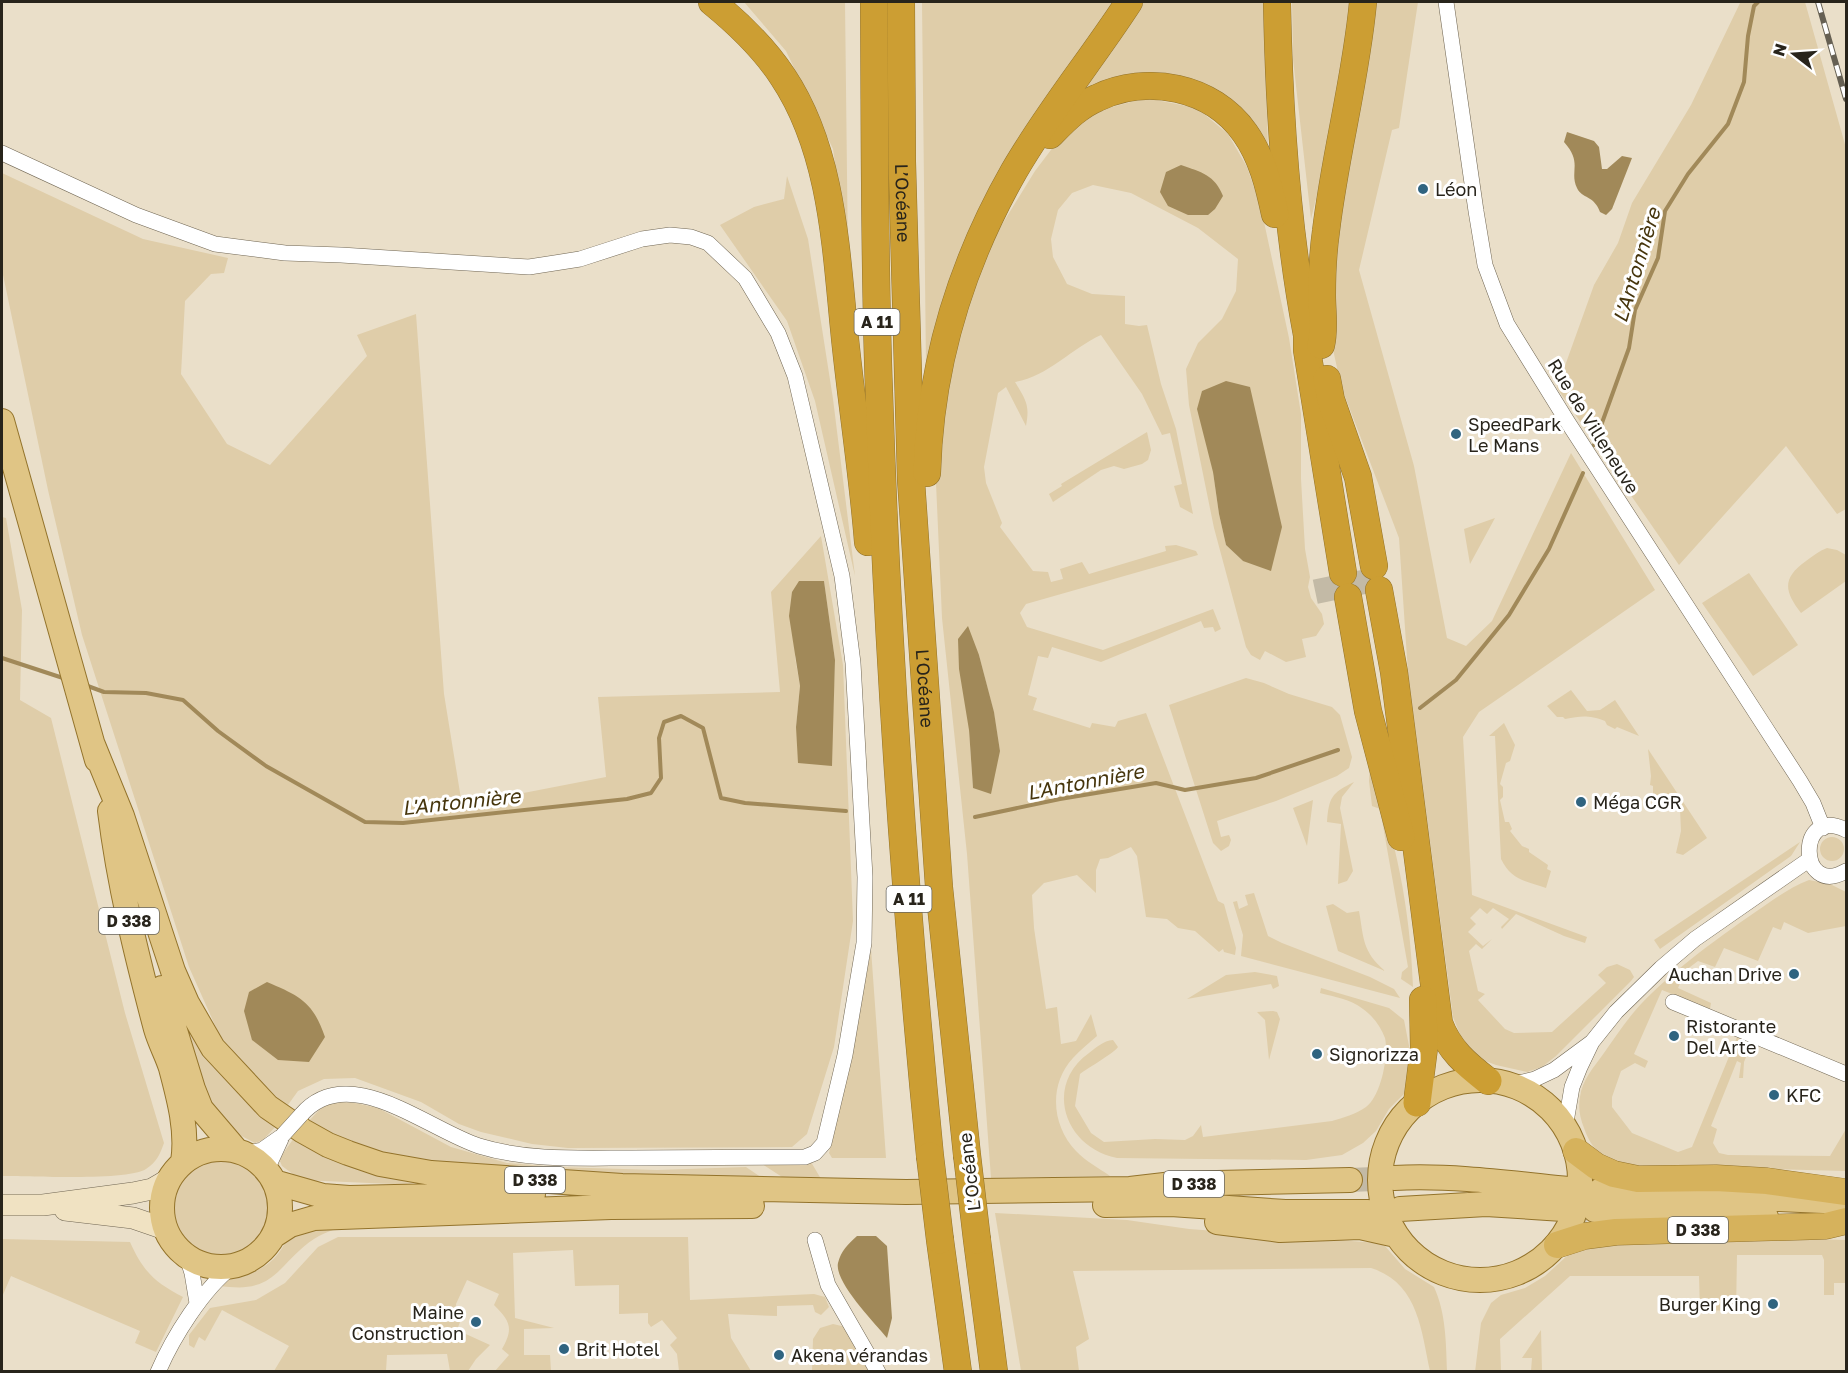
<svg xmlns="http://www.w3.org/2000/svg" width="1848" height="1373" viewBox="0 0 1848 1373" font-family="'Golos Text',sans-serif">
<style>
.green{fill:#dfcda9;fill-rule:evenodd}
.water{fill:#a18959}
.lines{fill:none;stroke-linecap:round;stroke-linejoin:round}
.stream{stroke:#a18959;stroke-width:4}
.primary-tunnel{stroke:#c3baa6;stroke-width:24;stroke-dasharray:24 12;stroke-linecap:butt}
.motorway-tunnel{stroke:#c3baa6;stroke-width:27;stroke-dasharray:27 14;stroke-linecap:butt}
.minor-casing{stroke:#706653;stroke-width:16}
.secondary-casing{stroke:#706653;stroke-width:22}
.primary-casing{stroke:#93732b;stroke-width:26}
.trunk-casing{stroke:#93732b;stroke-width:27}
.motorway-casing{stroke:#93732b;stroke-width:28}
.minor{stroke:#fff;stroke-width:15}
.secondary{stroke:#f0e2c2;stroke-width:21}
.primary{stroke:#e0c585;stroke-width:24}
.trunk{stroke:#d6b25c;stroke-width:26}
.motorway{stroke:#cc9e33;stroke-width:27}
.rail-casing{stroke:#666053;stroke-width:6}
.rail{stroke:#fff;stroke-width:4;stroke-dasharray:11;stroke-linecap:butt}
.minor-bridge-casing{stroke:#706653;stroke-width:16;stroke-linecap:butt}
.motorway-bridge-casing{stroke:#93732b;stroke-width:28;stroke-linecap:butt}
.minor-bridge{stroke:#fff;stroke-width:15}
.motorway-bridge{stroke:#cc9e33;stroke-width:27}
.poi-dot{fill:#306480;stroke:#fff;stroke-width:2}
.labels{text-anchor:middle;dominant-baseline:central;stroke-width:6;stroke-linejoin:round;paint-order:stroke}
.shield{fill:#fff;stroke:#68665f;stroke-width:1.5}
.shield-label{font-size:16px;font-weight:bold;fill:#28241b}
.poi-label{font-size:18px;fill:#28241b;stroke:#fff;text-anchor:start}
.street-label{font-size:18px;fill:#28241b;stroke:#fff}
.water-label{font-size:20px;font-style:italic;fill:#46350c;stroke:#fff}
</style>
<rect width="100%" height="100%" fill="#eadfc9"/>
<path class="green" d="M744,2h101l3,257 -15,-110 -47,-98z
M922,2h201l-38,57 -159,308z
M1138,2h126l4,149 -100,-72 -106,35z
M1292,2h65l-16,96 -30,121 -18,-160z
M1371,2h47l-19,126 -7,2 -33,140 55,196 33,172 19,8 26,-25 79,-168 84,137 -176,122 -16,25 9,158 115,42 -2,6 -21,-7 -48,-22 -14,15 -1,-2 8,-8 -16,-11 -6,6 -7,-6 -10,10 6,6 -8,8 15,14 9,-7 -10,10 -6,-5 -7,7 9,40 7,3 -7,6 27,29 9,4 38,-1 54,-49 -8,-8 9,-8 10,-3 13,6 4,7 -3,4 -75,75 -14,11 -15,5 -31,-7 -16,-6 -15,-12 -12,-30 -45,-344 -9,-135 -58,-152 -12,-55v-52z
M1740,3l65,-1 41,146v361l-9,5 -51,-68 -107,119 -122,-177 37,-103 24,-42 14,-40 59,-98z
M1146,98l51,10 31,26 19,33 14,41 28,130 12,76v65l4,70 5,28 -2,10 3,11 11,16 2,10 -8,12 -14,3 4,18 -20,5 -21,-11 -5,9 -9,-5 -5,-8 -32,-119 -25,-123 -3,-36 12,-26 24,-24 14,-28 2,-32 -40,-31 -67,-35 -38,-8 -21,8 -14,17 -7,29 2,18 14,27 25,10 33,2v28l14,2 8,-1 14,59 15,45 17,85 -13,-7 -6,-21 8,-2 -12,-51 -8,2 -20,-41 -41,-59c-29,13 -54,42 -86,47 11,18 15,23 11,44l-20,-39 -8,6 -14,74 2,16 16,40 -2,4 33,44 15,1 3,10 12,-3 -3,-10 22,-7 7,12 77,-23 -1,-5 11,-1 20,6 2,4 -172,49 -6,9 7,14 76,23 110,-41 8,20 -6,3 -2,-5 -9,1 -3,-7 -100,41 -49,-15 -4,11 -10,-2 -10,39 9,3 -4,12 57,18 2,-5 23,4 3,-6 28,-8 72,188 6,3 12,44 -1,7 -11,-3 -1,-3 -4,3 -24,-21 -17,-3 -11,-9 -21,-2 -9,-61 -6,-9 -23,11 -8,1 -4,11v23l-19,-18 -33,8 -12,12 2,33 12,81 11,-2 4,37 15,-3 15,-27 6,22c-8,7 -17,14 -24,22 -25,27 -21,68 3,93 9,10 23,17 34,25l-119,2 -24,-324 -25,-236 -6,-135 2,-54 8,-53 27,-94 28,-56 34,-55 25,-33 33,-26zM1213,472l30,89 -17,-16 -7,-31zM979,655l15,58 6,38 -27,37 -4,-58z
M2,173l141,66 85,19 -4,15 -13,1 -26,27 -4,73 46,70 43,21 97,-109 -10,-21 59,-21 28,380 18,111 144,-28 -8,-80 182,-5 -9,-100 50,-56 22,129 10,256 -19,126 -27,87 -15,13 -224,1 -36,-4 -51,-12 -22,-8 -38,-22 -66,-24 -31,1 -26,12 -13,18 -33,-25 -34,-52 -29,-65 -107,-332 -34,-145 -46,-220zM824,581l11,79 -4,106 -35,-39 4,-41 -5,-29z
M787,176l21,63 25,160 22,177 -40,-175 -28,-80 -67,-96 34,-18 30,-8z
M1147,432l4,18 -3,10 -6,4 -18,5 -10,-3 -13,4 -48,32 -4,-8 13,-8 -1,-2z
M2,517l4,1 16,92 -2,90 31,18 74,295 39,130c-4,11 -7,19 -18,26 -19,12 -117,7 -144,7z
M1495,518l-25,46 -6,-35z
M1827,548l10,2 9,5v26l-45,32c-17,-22 -19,-35 5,-52 7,-5 13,-10 21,-13z
M1749,573l49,72 -45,31 -51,-73z
M1246,678l18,5 25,11 43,13 8,8 12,42 -3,11 -12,8 -61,25 -59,20 4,16 8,-2 2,5 -2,6 -8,5 -8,-8 -44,-138z
M1571,690l16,21 13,-1 15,-10 24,36 -22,-9 -2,2 -8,-4 -2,-4c-17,-6 -23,-5 -40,-2l-2,-2h-6l-10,-11z
M1504,723l11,22 -5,16 -4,2 -6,21 3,3v10l-3,3 5,22h4l3,7 -2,2 12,15 7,3v3l19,13 -1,4 4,2 -5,17c-20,-7 -35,-8 -45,-29l-6,-123h-6z
M1648,749l59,89 -24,17 -7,-2 5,-22 -1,-22 -20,-3 1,-10 -8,-1v-9l-3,-1 1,-9z
M1370,765c26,76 40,141 43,222l-12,-8 1,-7 6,-5 -28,-158 -8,-3 -3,-25z
M1354,782l-12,15 -2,11 13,63 -6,10 -9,3 3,-60 -14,-2c2,-24 4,-29 27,-40z
M1313,800l-6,46 -14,-38z
M1820 849a12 12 0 1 1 24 0a12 12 0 1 1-24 0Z
M1800,842l-9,14 -131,93 -6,-9z
M1809,880l21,4 16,8v34l-38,7 -24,-11 -3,8 -8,-3 -15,34 -34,-13 -9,19 -17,-6 -12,9 -8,18 33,15 -1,6 -48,-19 -28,64 14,7 -3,7 -10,-5 -14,8 -9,26v10l20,26 46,19 14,-5 45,-110 15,6 -8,19 -1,16h-4l2,-15 -4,-2 -26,65 6,3 -4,14 6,10 9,2 102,1 16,-27v42l-206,-5c-28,-4 -46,-8 -56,-38 -4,-10 -6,-20 -4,-31 2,-17 14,-30 24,-44 10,-14 19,-28 30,-41 29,-34 82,-73 120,-99 18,-12 34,-25 55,-33z
M1254,893l14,43 14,7 88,34 24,12 6,9 -159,-42 2,-21 -10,-33 4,-1 2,8 9,-4 -3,-10z
M1333,904l14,9 12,-2c5,28 3,40 26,60l-47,-20 -12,-45z
M871,949l15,209h-54l-3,-5 23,-96z
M1255,972l22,4 2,10 -6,3 -2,-5 -84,15 39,-24z
M1321,988l68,20 15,12 7,36 -3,34 -19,19 -13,22 -13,12 -21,12 -36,5 -189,-2c-52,-10 -74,-72 -28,-105 8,-6 14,-12 24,-13l5,7c-4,6 -30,21 -38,27l-5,32 16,27 13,9 51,-3 30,1 8,-4 8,-11 2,12 129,-16c11,-3 24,-7 34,-14 15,-11 23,-52 19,-69 -4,-11 -12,-22 -22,-29 -13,-10 -28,-12 -43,-16z
M1273,1011l4,1 3,7 -11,41 -4,-40 -8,-8z
M187,1027l16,24 74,74 -14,15 -8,3 -23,-12 -23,-27 -11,-31z
M333,1102l22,1 23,5 73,39 56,16 49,4 101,3 89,-3 25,17 -367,-25 -64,-18 -32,-19 12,-13z
M294,1138l126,44 -5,3 -114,-5 -19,-14 -3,-7z
M171 1207a50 50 0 1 1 100 0a50 50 0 1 1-100 0Z
M811,1162l13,22h-31l-31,-20z
M995,1213l132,7 62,9 189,14 7,3 20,23 29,18c12,26 12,56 13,84h-17c-9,-42 -12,-88 -59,-103l-298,3 16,68 -13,8 3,24h-58z
M341,1228c-16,3 -29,11 -41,22 -14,12 -25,30 -44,35 -12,4 -25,2 -37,1l4,-5c29,-6 53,-14 65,-45l14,-6z
M338,1237h350l2,63 124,-6 11,3 4,10 -8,8 -6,-3 -2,-7 -36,1v10l-49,-2 3,24 20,33h-72l-2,-17 -7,-9 7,-7 -15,-18 -11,7 -3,-4v-10l-29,1v-29l-44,1 -2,-36 -60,3 2,65 39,10 -30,1v26h26l1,16h-56l14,-16 -7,-6c12,-21 8,-28 -8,-44l5,-11 -32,-14 -11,24 1,17 3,1 -3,8 33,15 -14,14 -8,12h-18l-3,-17 -60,1 -1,16h-112l15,-25 -67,-36 -17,31 -6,-4 -5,11 -5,-3v-10l21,-27 46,-8 29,-17 33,-36z
M1769,1238l77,2v43h-12v12h-10v-35l-2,-5h-85l-1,56 -36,-1 -1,-34h-129l-70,63 1,32 -26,1 6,-49 10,-20 10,-8 24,-7 20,-12 24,-22 17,-9z
M2,1239l128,3c13,29 24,40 53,55l-27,55 -21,-9 5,-12 -129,-55 -9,21z
M833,1324l13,3 25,45h-59l1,-33 7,-11z
M1541,1330l1,41h-11l1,-13h-10z"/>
<path class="water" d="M1567,132l27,9 5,6 3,22h5l15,-13 10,2 -20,51 -6,6 -6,-3c-6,-17 -18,-13 -23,-24 -8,-17 6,-25 -13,-46z
M1181,165c20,7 34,10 42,31l-8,13 -7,6h-20l-20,-9 -8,-14 6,-20z
M1226,381l24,6 32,140 -11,44 -28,-10 -17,-16 -7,-31 -6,-42 -16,-63 5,-18z
M799,581h25l11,79 -3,106 -34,-3 -2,-36 4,-41 -11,-70 3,-24z
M968,626l11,29 15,57 6,39 -9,43 -18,-6 -4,-58 -10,-61 -1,-30z
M267,982c33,14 46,20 58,55l-16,25 -31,-2 -26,-20 -8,-29 5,-19z
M857,1236h19l11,10 5,72 -5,20c-12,-15 -53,-56 -49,-75 3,-12 10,-19 19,-27z"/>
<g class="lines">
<path class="stream" d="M1594,445l35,-97 6,-38 23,-52 7,-47 23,-37 40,-50 16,-42 4,-46 6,-30 4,-4
M2,658l64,21
M85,685l19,7 42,1 37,7 35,31 48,35 99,56 38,1 224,-24 24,-6 10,-15 -2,-40 5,-16 17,-6 22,12 18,70 24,5 101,8
M1420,708l36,-28 53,-65 40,-66 34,-76
M975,817l85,-18 96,-16 29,7 71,-12 82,-28"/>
<path class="primary-tunnel" d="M1350,1180l44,-2
M1563,1209l32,1"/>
<path class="motorway-tunnel" d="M1356,571l4,24
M1326,577l5,24"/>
<defs>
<path id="minor" d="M1446,2l30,209 9,54 22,59 60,97 233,360 13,22 10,25
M2,153l134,62 79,29 70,9 56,2 188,12 51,-8 62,-20 28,-4 21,2 17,6 37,35 33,55 17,43 47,200 11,87 12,214 -1,66 -19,112 -21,88 -9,10 -10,4c-58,0 -115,1 -173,1 -51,0 -104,3 -153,-12 -52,-17 -131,-86 -178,-31
M1846,830c-50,-26 -48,69 0,41
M1673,1002l173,72
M1511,1085l24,-6 19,-9 38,-28
M1565,1128l7,-41 8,-20 12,-25 24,-30 45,-44 34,-29 115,-80
M244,1154l18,-4 20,-14
M268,1172l2,-9 11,-24
M815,1240l13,45 50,87
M187,1257l5,16 5,30
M158,1372c15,-35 45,-83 75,-106"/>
<path id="secondary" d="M2,1205h41l90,-12 19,-4 17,-10
M65,1210l68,8 32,11"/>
<path id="primary" d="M2,421l95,339
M93,745l29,71 51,155 14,32 26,45 55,59 35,24 25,14 20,8 32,11 51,9 191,13 284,6 224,-3 43,-5 177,-4
M110,811c9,74 27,146 46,218 4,14 11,26 15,39 8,30 17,63 12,94
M162,988l31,101 8,20 35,41
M1380 1180a100 100 0 1 1 200 0a100 100 0 1 1-200 0Z
M162 1208a59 59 0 1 1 118 0a59 59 0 1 1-118 0Z
M1394,1178c58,-3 116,5 174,11
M274,1182l49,14 26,2 184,-4
M1599,1191l247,11
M1105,1205l66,-1 114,8h83
M1400,1209l86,-5 77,5
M1595,1210l171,7
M1217,1222l63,8 80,-3 36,8
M273,1236l17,-11 24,-7 297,-11 141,-1"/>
<path id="trunk" d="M1576,1151l20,15 18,8 24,5 78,-1 51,3 79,11
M1557,1245l28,-9 31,-4 210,-6 20,-5"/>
<g id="motorway">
<path d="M712,2c27,22 52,46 71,75 52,78 53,181 63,271 7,65 17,130 22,194"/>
<path d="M874,2c1,129 0,259 5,389 8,255 26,511 51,765"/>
<path id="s1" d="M901,2l1,159 9,319 28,407 28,268"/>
<path d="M1277,2c2,111 9,223 30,333v15l36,223"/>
<path d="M1050,135c14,-14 28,-29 47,-37 50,-24 115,-12 148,35 17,24 24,53 30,81"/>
<path d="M1321,345c4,-16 1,-33 1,-50 0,-21 1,-43 4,-64 9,-77 30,-152 37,-229"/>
<path d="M1327,379l4,21 27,77 16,89"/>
<path d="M927,473c3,-108 34,-209 87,-302 34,-59 78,-112 115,-169"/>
<path d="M1379,590l15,82 45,351c10,27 27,41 49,58"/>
<path d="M1348,597l20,114 33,126"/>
<path d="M1417,1103l7,-55 -1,-48"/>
<path d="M940,1240l18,132"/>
<path d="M977,1240l17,132"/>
</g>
</defs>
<use href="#minor" class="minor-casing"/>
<use href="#secondary" class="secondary-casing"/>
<use href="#primary" class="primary-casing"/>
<use href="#trunk" class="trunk-casing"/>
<use href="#motorway" class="motorway-casing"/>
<use href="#minor" class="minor"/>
<use href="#secondary" class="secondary"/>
<use href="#primary" class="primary"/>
<use href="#trunk" class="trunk"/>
<use href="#motorway" class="motorway"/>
<defs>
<path id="rail" d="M1818,2l28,97"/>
</defs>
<use href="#rail" class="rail-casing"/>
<use href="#rail" class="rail"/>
<defs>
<path id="minor-bridge" d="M282,1136l19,-21"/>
<path id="motorway-bridge" d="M967,1155l10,85
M930,1156l10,84"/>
</defs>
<use href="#minor-bridge" class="minor-bridge-casing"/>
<use href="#motorway-bridge" class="motorway-bridge-casing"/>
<use href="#minor-bridge" class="minor-bridge"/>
<use href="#motorway-bridge" class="motorway-bridge"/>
</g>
<g class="poi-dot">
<circle cx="1423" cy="189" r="6"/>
<circle cx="1456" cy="434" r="6"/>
<circle cx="1581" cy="802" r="6"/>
<circle cx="1794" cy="974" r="6"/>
<circle cx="1674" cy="1036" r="6"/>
<circle cx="1317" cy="1054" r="6"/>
<circle cx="1774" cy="1095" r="6"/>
<circle cx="1773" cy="1304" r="6"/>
<circle cx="476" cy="1322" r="6"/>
<circle cx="564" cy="1349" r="6"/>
<circle cx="779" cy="1355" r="6"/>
</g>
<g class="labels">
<g class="shield">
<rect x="854.5" y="309" width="45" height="26" rx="4.5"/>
<rect x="886.5" y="886" width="45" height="26" rx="4.5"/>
<rect x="99" y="908" width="60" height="26" rx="4.5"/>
<rect x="505" y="1167" width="60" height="26" rx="4.5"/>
<rect x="1164" y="1171" width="60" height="26" rx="4.5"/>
<rect x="1668" y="1217" width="60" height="26" rx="4.5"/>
</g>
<g class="shield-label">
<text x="877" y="322">A 11</text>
<text x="909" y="899">A 11</text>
<text x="129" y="921">D 338</text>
<text x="535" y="1180">D 338</text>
<text x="1194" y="1184">D 338</text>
<text x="1698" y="1230">D 338</text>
</g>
<g class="poi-label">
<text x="1435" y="189">Léon</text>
<text x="1468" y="424">SpeedPark<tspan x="1468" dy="21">Le Mans</tspan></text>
<text x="1593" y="802">Méga CGR</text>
<text x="1782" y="974" text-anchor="end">Auchan Drive</text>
<text x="1686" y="1026">Ristorante<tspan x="1686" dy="21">Del Arte</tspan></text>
<text x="1329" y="1054">Signorizza</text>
<text x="1786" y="1095">KFC</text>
<text x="1761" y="1304" text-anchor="end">Burger King</text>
<text x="464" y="1312" text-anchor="end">Maine<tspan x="464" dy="21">Construction</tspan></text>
<text x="576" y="1349">Brit Hotel</text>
<text x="791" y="1355">Akena vérandas</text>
</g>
<g class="street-label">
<text stroke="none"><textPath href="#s1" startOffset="201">L’Océane</textPath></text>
<text transform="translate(1594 426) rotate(58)">Rue de Villeneuve</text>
<text stroke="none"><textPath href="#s1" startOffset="687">L’Océane</textPath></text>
<text transform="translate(969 1172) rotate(-97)">L’Océane</text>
</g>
<g class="water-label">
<text transform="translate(1636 265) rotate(-73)">L'Antonnière</text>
<text transform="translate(1085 781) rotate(-11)">L'Antonnière</text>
<text transform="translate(461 801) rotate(-6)">L'Antonnière</text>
</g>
</g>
<rect width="1848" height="1373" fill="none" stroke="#28241b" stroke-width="6"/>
<g transform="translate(1794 54) rotate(287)" stroke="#ffffff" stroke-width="4.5" paint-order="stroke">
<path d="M0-4.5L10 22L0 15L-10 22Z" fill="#28241b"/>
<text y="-9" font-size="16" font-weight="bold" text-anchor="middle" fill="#28241b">N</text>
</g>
</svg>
